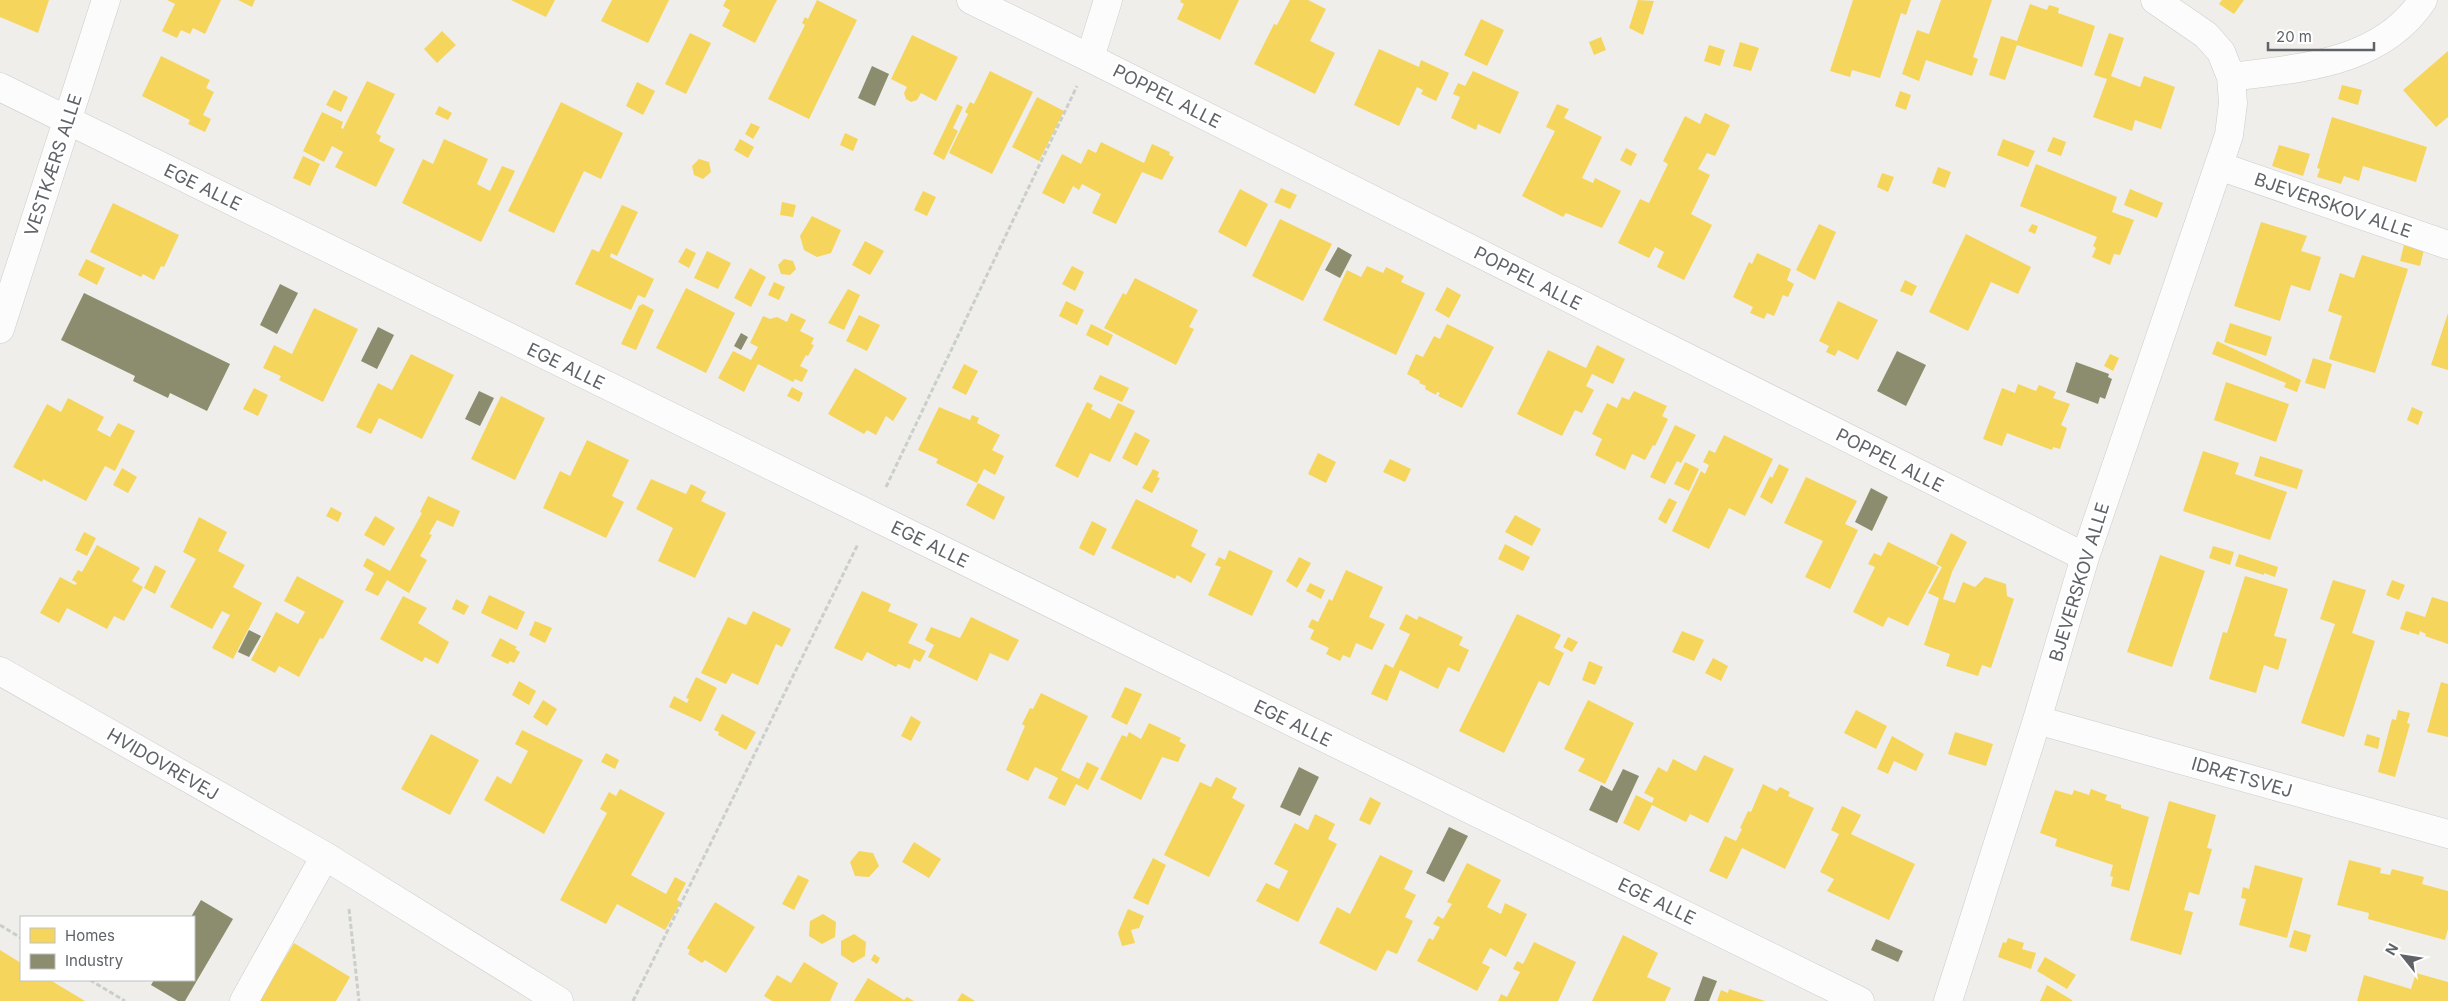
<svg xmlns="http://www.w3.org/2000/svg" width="2448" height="1001" viewBox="0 0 2448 1001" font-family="Inter,sans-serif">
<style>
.homes{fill:#f6d55c}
.industry{fill:#8c8c6e}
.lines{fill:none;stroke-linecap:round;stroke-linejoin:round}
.minor-casing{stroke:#cbcccc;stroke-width:29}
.path{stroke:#cacfcc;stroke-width:3;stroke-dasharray:5 2.5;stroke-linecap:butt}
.minor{stroke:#fdfcfc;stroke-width:28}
.labels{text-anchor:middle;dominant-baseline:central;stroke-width:5;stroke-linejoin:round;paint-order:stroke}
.street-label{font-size:18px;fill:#5f6368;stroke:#fff}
</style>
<rect width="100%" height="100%" fill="#efeeea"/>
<path class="homes" d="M0,0h49l-11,33 -38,-16z
M167,0h54l-16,34 -12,-6 -3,6 -9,-4 -4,8 -15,-7 13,-27z
M238,0h17l-3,7z
M511,0h44l-9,17z
M612,0h57l-21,43 -47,-22z
M726,0h51l-22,43 -33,-17 8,-16 -7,-4z
M817,0l40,20 -48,99 -41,-20 37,-74 -3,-2 3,-6 3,2z
M1181,0h58l-19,40 -43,-21 7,-15 -4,-2z
M1290,0h18l18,9 -16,32 25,12 -20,41 -61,-30 20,-40 3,1z
M1638,0l16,1 -11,34 -14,-7z
M1853,0h58l-5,15 -5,-2 -21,65 -28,-8 -2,7 -20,-6z
M1941,0h51l-19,57 5,2 -6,17 -46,-16 -7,21 -17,-7 15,-44 12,4z
M2222,0h22l-10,14 -15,-10z
M2030,4l17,6 2,-5 10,3 -1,5 37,13 -13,41 -65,-22 -12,35 -16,-5 12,-39 16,5z
M1481,19l23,11 -17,36 -23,-11z
M442,31l14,14 -19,18 -13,-14z
M690,33l21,10 -25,51 -21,-10z
M2109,33l15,5 -13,38 29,11 4,-11 31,11 -14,42 -26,-9 -3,11 -39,-14 14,-38 -13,-4z
M912,35l46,22 -22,44 -15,-8 -4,7 -6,2 -5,-3 -2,-6 3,-6 -16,-8z
M1601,37l5,13 -12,5 -5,-13z
M1740,42l19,6 -8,23 -18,-5z
M1709,45l16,5 -5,16 -16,-5z
M1379,49l40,18 2,-7 28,13 -13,28 -15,-7 2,-4 -6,-3 -18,39 -45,-21z
M2448,51v66l-12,10 -33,-37z
M161,56l49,24 -4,8 8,4 -11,23 8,4 -6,13 -17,-8 2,-4 -48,-24z
M990,71l43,21 -41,82 -43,-21 19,-39 -3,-2 5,-10 4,2z
M1473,71l46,21 -19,42 -22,-10 -2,6 -25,-12 9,-21 -7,-3 5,-11 7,3z
M367,81l28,13 -19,39 5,3 -2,5 16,8 -19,38 -41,-20 8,-15 -11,-6 -8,16 -21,-11 19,-39 21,10 -2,6 2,1z
M637,82l18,9 -12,24 -17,-9z
M2342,85l20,5 -4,15 -20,-6z
M334,90l14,7 -7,15 -15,-7z
M1900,91l11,4 -5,15 -11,-4z
M1037,97l27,14 -25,50 -27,-14z
M561,102l62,31 -22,46 -17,-8 -30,62 -46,-22z
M957,104l6,3 -10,21 5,3 -14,29 -11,-6z
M1557,104l12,5 -5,9 38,19 -20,41 11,5 2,-5 26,13 -19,37 -36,-15 -3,4 -41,-21 33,-65 -9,-4z
M439,106l13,7 -4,7 -13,-6z
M1705,113l25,12 -15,31 -8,-3 -9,16 12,6 -19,39 21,11 -28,55 -27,-13 7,-15 -9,-5 -6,11 -31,-15 22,-44 9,4 19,-39 -5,-3 22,-45 15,8z
M2332,117l95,30 -11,35 -53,-16 -4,15 -15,-5 -3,8 -24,-7 3,-8 -3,-1z
M751,123l9,4 -7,12 -8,-5z
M845,133l13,6 -5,12 -13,-6z
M2053,137l13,5 -5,14 -14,-5z
M444,139l44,20 -11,25 13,7 12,-25 13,5 -34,71 -79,-39 21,-44 10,5z
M740,139l14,8 -6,11 -14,-8z
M2003,139l32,12 -7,16 -31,-12z
M1101,142l43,21 8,-19 18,8 -1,3 5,2 -12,23 -20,-8 -26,52 -24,-11 9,-19 -19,-10 -3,6 -6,-4 -9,18 -22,-11 20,-39 19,10 7,-15 8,4z
M2279,145l31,9 -7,22 -31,-10z
M1626,148l11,6 -6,12 -11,-6z
M303,156l17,8 -10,22 -17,-8z
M699,159l10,3 2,10 -8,7 -9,-4 -2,-9z
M2036,164l81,33 -5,15 22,8 -14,35 -6,-1 -4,11 -18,-8 4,-9 -3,-2 4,-9 -77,-31z
M1938,167l13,5 -6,16 -13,-5z
M1882,173l12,4 -6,15 -11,-5z
M1281,188l16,7 -7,14 -16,-7z
M1240,189l28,15 -22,43 -28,-15z
M2130,189l33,14 -6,15 -33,-13z
M923,191l13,6 -9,19 -13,-6z
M782,202l14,3 -3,12 -13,-2z
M113,203l66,32 -15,32 -3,-1 -7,14 -11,-6 -2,3 -51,-25z
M622,205l16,7 -21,44 -6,-3 -1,4 44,22 -9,19 -7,-3 -7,15 -56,-26 17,-35 7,3z
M812,216l29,14 -10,23 -14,4 -13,-7 -4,-14z
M1280,219l52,25 -29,57 -51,-25z
M2261,222l46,14 -6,15 20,6 -11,34 -19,-6 -11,36 -46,-15z
M1819,224l17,8 -21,48 -19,-10z
M2032,224l6,2 -3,8 -7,-3z
M1966,234l65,33 -13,27 -27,-12 -23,49 -39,-19z
M865,241l19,10 -14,24 -18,-10z
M2404,245l20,5 -4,16 -20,-5z
M686,248l10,5 -7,15 -11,-6z
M707,251l24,12 -13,26 -24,-11z
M1757,253l34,16 -4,11 7,4 -6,13 -5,-2 -9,21 -7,-3 -3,6 -14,-6 3,-6 -20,-10 16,-35 3,2z
M2362,255l46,14 -33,104 -46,-14 13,-43 -14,-5 12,-38 14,5z
M86,259l19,9 -8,17 -19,-10z
M784,259l9,2 3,8 -6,6 -9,-1 -3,-9z
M1072,266l12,6 -9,19 -13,-7z
M1367,266l16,7 3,-6 18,9 -3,6 24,11 -29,62 -73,-35 24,-50 14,7z
M750,268l16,9 -15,30 -17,-9z
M1135,278l63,32 -9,17 5,2 -18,36 -72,-37 19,-35 3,2z
M1905,280l12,6 -5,10 -12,-5z
M774,282l11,5 -6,13 -11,-5z
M1447,287l14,8 -12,23 -14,-8z
M686,288l49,25 -29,60 -50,-25z
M848,289l12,6 -16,35 -16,-7z
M1066,301l18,9 -7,15 -18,-9z
M1838,301l40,19 -20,40 -20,-10 -3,6 -9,-4 3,-6 -10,-5z
M643,304l11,6 -18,40 -15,-6 18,-38z
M314,308l44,21 -35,73 -44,-22 2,-4 -18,-8 11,-23 18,9z
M791,313l15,7 -6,11 14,7 -3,6 3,1 -6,11 -2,-1 -6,11 8,4 -6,12 -7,-3 -2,3 -35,-18 -14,28 -26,-14 15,-27 18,9 7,-13 -8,-4 13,-27 7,3 7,-2 10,5z
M2448,313v57l-17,-5z
M859,315l21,10 -13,26 -21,-10z
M2230,323l42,14 -6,19 -42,-14z
M1091,324l22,11 -5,11 -22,-11z
M1447,324l47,23 -32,61 -24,-12 2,-3 -3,-1 -1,3 -11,-6 1,-3 -7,-3 1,-2 -13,-7 9,-20 7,3 11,-21 6,3z
M2217,341l84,39 -4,12 -13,-5 2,-4 -74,-29z
M1597,345l28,14 -12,25 -21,-10 -6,12 8,4 -12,23 -7,-3 -13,26 -45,-22 31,-64 38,18z
M411,354l43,21 -32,64 -43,-21 -8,16 -15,-7 22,-44 14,7z
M2110,354l9,4 -6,13 -9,-5z
M2313,358l19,6 -7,25 -20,-6z
M964,364l14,7 -12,24 -14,-7z
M855,368l52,30 -14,23 -7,-5 -10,19 -9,-5 -3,4 -36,-20z
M1100,375l29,13 -7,14 -29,-13z
M2226,382l63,22 -13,38 -62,-22z
M2018,384l18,7 3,-6 17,7 -3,6 17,6 -9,21 6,3 -7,21 -7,-2 -1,3 -45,-17 -5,13 -19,-7 19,-51 13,5z
M792,387l11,6 -4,9 -12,-6z
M254,388l14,7 -10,21 -15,-7z
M1634,391l33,15 -5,10 6,3 -13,27 -2,-1 -8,15 -13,-6 -7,16 -30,-15 7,-16 -10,-5 15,-31 10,5 5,-11 7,3z
M501,396l44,22 -30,62 -44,-21z
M68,398l36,19 -7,13 13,7 8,-14 17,8 -20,40 -10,-5 -19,35 -43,-22 -1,3 -29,-15 34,-63 14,8z
M1087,402l6,3 -2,4 19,10 8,-16 17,8 -25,51 -20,-9 -12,25 -23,-12z
M939,407l31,13 2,-5 7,3 -2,5 23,12 -8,15 12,6 -9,19 -11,-6 -7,14 -41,-20 2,-4 -20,-9z
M2412,407l11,5 -5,13 -11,-5z
M1675,425l21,10 -15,28 -4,-2 -12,23 -15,-7z
M1135,432l15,8 -13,26 -15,-8z
M1724,435l49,24 -28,57 -16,-8 -20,41 -37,-18 29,-60 4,3 4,-9 -6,-3 6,-12 6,3z
M587,440l42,20 -17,36 12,6 -18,36 -63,-30 17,-37 10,5z
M2203,451l36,12 -4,11 52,18 -17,48 -87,-29z
M1318,453l18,9 -10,21 -18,-9z
M2260,456l43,14 -6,19 -43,-13z
M1390,459l21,10 -6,13 -22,-10z
M1685,462l14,7 -10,22 -15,-7z
M1779,464l10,5 -17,35 -12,-7 10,-21 2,2z
M122,468l15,9 -9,16 -15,-8z
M1153,469l6,3 -2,5 3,1 -8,15 -10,-5z
M1806,477l51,24 -12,23 13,6 -28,59 -25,-12 18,-36 -39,-18z
M651,479l35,15 5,-10 15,8 -5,9 25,12 -31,65 -37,-17 15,-33 -37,-19z
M978,483l27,14 -11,23 -28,-15z
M428,496l32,15 -7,16 -16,-7 -8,14 3,1 -12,21 7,4 -18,33 -22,-13 -9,16 -13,-6 9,-17 -11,-7 4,-8 23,13 32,-58 -2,-1z
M1669,498l8,4 -11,22 -8,-5z
M1136,499l62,31 -7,16 15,8 -15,29 -14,-8 -2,4 -64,-31z
M331,507l11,6 -4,9 -12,-6z
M1515,515l26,14 -9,17 -27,-14z
M375,516l20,12 -11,18 -20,-11z
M199,517l28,15 -9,19 27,14 -12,22 29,16 -29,56 -21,-11 18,-33 -8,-4 -10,18 -42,-22 26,-48 -13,-7z
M1092,521l15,8 -13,27 -15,-8z
M84,532l12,6 -9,18 -12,-6z
M1951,533l16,9 -15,30 -9,27 12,4 8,-21 12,5 10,-10 21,7 1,12 7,3 -23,69 -9,-3 -4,11 -32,-10 4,-12 -26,-9 15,-47 -11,-5 14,-26 -6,-3z
M1888,542l51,25 -31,59 -20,-9 -5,10 -30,-15 22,-45 -7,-3 6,-11 7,3z
M1505,544l25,13 -7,14 -25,-12z
M97,545l43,23 -8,13 11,6 -19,34 -10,-5 -7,13 -40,-21 -8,15 -19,-10 20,-36 15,8 2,-2 -5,-3 6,-10 4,2z
M2213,546l21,6 -4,13 -21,-7z
M1229,550l44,21 -21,45 -44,-21 13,-28 -6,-2 4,-8 6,3z
M2239,554l39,13 -3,10 -11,-4v2l-29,-9z
M2160,555l45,16 -33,96 -45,-15z
M1299,557l12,6 -14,25 -11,-7z
M155,565l11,6 -11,23 -11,-6z
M1346,570l37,17 -14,30 16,7 -13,26 -16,-7 -6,15 -7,-3 -3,6 -14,-7 3,-6 -19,-9 4,-9 -6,-3 4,-8 6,3 11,-23 3,2z
M297,576l47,25 -21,38 -3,-1 -21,39 -20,-11 -4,7 -24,-13 25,-48 22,12 7,-12 -21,-11z
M2245,576l43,13 -14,47 13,3 -9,31 -14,-5 -8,28 -47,-14 14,-47 4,1z
M2333,580l33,10 -14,43 23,8 -31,96 -43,-14 34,-99 -15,-5z
M2392,580l13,5 -6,15 -13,-5z
M1310,583l15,7 -4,9 -15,-8z
M862,591l29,13 -3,7 30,13 -10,19 18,8 -6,11 -6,-3 -4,10 -12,-5 -2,3 -29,-15 -5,9 -28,-13z
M489,595l36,17 -8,18 -36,-17z
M403,596l24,12 -9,15 31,19 -11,22 -13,-7 -3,5 -42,-23z
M2432,597l16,5v42l-23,-8 1,-2 -6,-3 -1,4 -19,-6 6,-18 19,6z
M456,599l13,7 -5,9 -12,-6z
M753,611l38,18 -9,18 -6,-3 -18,41 -26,-12 -6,11 -25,-11 27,-56 18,8z
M1406,614l11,6 2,-4 44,21 -4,8 10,5 -10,22 -11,-5 -10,22 -38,-19 -13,31 -16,-7 14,-30 8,4 17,-34 -11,-5z
M1517,614l44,21 -7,13 10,5 -15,33 -10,-5 -35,72 -45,-22z
M971,617l48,23 -11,21 -18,-8 -13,28 -49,-24 6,-12 -9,-5 6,-13 29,11z
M535,621l17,7 -7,15 -16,-8z
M1682,631l22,9 -10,21 -22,-9z
M1568,637l10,5 -6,10 -9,-5z
M500,638l17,9 -2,2 5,3 -6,11 -4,-2 -2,3 -17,-8z
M1713,658l15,8 -7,15 -16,-8z
M1589,661l14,6 -8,18 -13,-5z
M696,677l21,11 -16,34 -32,-15 5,-11 13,7 2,-4 -3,-1z
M519,681l17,10 -7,14 -17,-10z
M2441,682l7,2v53l-21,-5z
M1125,687l17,7 -15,31 -16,-8z
M1041,693l47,23 -27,54 18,9 8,-17 12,6 -11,22 -12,-6 -11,22 -17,-8 10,-20 -23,-11 -7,14 -22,-11 19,-44 -3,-2 8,-16 3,1z
M543,700l14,9 -10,17 -14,-9z
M1588,700l46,23 -29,61 -27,-13 7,-12 -21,-10z
M1856,710l31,16 -11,23 -32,-16z
M2398,710l12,3 -3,10 3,1 -15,53 -17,-5 14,-53 4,1z
M722,714l34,18 -10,18 -28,-15 1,-3 -5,-2z
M911,716l10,6 -10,19 -10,-5z
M1149,723l32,15 -2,3 7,4 -8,17 -16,-5 -21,43 -41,-21 22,-44 5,2 2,-5 12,7z
M522,730l61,30 -39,74 -60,-34 13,-24 14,8 17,-33 -13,-7z
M1955,732l38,12 -7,22 -38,-12z
M431,734l48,26 -29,55 -49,-26z
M2367,734l13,4 -2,11 -14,-4z
M1892,736l32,18 -8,17 -22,-10 -6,13 -11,-5z
M606,753l13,7 -4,9 -14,-7z
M1704,755l30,14 -26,54 -18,-9 -4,8 -34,-17 -13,26 -16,-8 13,-28 16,8 2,-5 -10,-5 14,-26 9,5 6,-13 23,12z
M1216,777l21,11 -5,10 13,7 -36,72 -45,-22 36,-73 11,5z
M1763,784l14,7 3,-4 10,5 -2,4 26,12 -29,61 -43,-21 -15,31 -18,-8 16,-35 11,5 6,-12 -2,-1 8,-17 3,1z
M620,789l45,24 -34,62 35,19 9,-17 11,6 -9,17 4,2 -16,28 -48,-26 -11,20 -46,-24 47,-87 -7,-4 9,-17 7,4z
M2091,789l16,6 -2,5 16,5v3l28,9 -20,74 -18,-5 2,-9 -3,-1 3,-11 -58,-19 2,-7 -17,-6 15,-43 17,5 2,-5 15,5z
M1370,797l11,6 -11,22 -11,-5z
M2169,801l47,14 -9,33 5,1 -13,46 -10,-3 -5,18 9,2 -12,43 -51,-15z
M1842,806l19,9 -10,19 64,30 -26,56 -62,-29 7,-12 -14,-7 19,-38 -8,-4z
M1315,814l20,10 -7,15 9,5 -39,78 -42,-21 10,-18 13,6 9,-18 -14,-7 21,-41 13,7z
M914,842l27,17 -12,19 -27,-16z
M859,851l14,2 6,13 -10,11 -14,-1 -5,-14z
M1380,855l33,16 -9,18 12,6 -11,22 8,4 -16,33 -10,-4 -11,21 -57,-28 18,-36 13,7z
M1153,858l13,7 -18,40 -15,-7z
M2349,860l32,8 -1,5 10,2 2,-6 32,8 -2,7 26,7v38l-3,11 -77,-21 1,-6 -32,-8z
M1467,863l34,17 -14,27 14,7 4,-11 22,11 -21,43 -16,-9 -8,15 8,4 -13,24 -60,-30 12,-23 4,2 7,-13 -7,-3 5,-8 5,3 9,-15 -5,-2z
M2255,865l48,13 -16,60 -48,-13 7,-26 -5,-1 2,-11 6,2z
M798,875l11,5 -15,30 -12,-6z
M715,902l40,25 -29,46 -21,-13 -3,3 -14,-9 2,-4 -3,-2z
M1128,909l16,7 -5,12 -8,2 4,13 -13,3 -4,-13z
M823,914l13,8 -1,15 -13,7 -13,-8 1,-15z
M2294,930l17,5 -5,17 -17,-5z
M854,934l12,8 -1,14 -12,7 -12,-8v-14z
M1623,935l35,18 -11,24 24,11 -6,13h-73z
M2008,938l16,5 -2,6 14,4 -5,16 -33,-12 5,-15 3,1z
M1534,942l42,20 -18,39h-60l3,-7 6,3 13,-25 -7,-3 4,-8 6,3z
M294,943l56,34 -14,24h-77z
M0,950l21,13v17h29l35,21h-85z
M874,954l6,4 -3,6 -6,-4z
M2045,957l31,18 -9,14 -30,-18z
M804,962l34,21 -8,18h-58l-8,-5 13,-21 14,8z
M2416,973l32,9v19h-91l7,-26 47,14z
M868,978l36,22 3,-3 7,4h-60z
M2047,985l25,15v1h-32z
M1729,989l36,12h-48l4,-11 7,3z
M962,993l13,8h-18z"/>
<path class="industry" d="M872,66l17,8 -14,32 -17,-8z
M1338,247l14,8 -12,23 -15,-8z
M280,284l18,9 -21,41 -17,-9z
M84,293l146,71 -23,47 -37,-18 -2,5 -35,-17 2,-5 -74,-36z
M378,327l16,8 -17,34 -16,-8z
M741,333l7,4 -7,13 -7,-4z
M1897,351l29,14 -20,41 -29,-15z
M2076,362l33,12 -1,3 4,2 -7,20 -5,-2 -2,7 -32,-12z
M479,391l15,7 -14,28 -15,-7z
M1871,488l17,9 -16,34 -17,-9z
M249,630l12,6 -12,21 -11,-5z
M1299,767l20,10 -19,39 -20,-9z
M1623,769l16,7 -22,47 -28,-13 12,-25 11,6z
M1449,827l19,9 -24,46 -18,-9z
M201,900l32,19 -48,82h-7l-27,-16 3,-5h40v-63h-3z
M1876,939l27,12 -5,11 -27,-12z
M1703,976l14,5 -8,20h-15z"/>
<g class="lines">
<defs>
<path id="minor" d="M971,0l119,58 995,499
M2155,0l51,35 15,17 10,25
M1090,58l18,-58
M0,87l1860,914
M2219,166l229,79
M0,329l106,-329
M0,671l325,185 234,145
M2037,720l411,114
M244,1001l81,-145
M1948,1001l89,-281 48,-163 144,-422 4,-32 -2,-26c69,-9 150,-13 192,-77"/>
</defs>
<use href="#minor" class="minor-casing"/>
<path class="path" d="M886,487l191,-401
M349,909l10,92
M0,925l21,13
M90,980l35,21
M633,1001l225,-457"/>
<use href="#minor" class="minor"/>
</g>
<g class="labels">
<g class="street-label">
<text transform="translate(1167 96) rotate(27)">POPPEL ALLE</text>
<text transform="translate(53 165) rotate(-72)">VESTKÆRS ALLE</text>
<text transform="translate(203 187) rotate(26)">EGE ALLE</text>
<text transform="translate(2333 205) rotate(19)">BJEVERSKOV ALLE</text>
<text transform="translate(1528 278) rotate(27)">POPPEL ALLE</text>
<text transform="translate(566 366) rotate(26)">EGE ALLE</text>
<text transform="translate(1890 460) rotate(27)">POPPEL ALLE</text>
<text transform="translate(930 544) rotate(26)">EGE ALLE</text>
<text transform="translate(2079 582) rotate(-73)">BJEVERSKOV ALLE</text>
<text transform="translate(1293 723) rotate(26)">EGE ALLE</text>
<text transform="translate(163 764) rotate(30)">HVIDOVREVEJ</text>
<text transform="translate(2242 777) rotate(16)">IDRÆTSVEJ</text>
<text transform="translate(1657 901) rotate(26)">EGE ALLE</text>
</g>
</g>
<rect x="20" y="916" width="175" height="65" fill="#ffffff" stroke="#bfc1c3"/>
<rect x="30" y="928" width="25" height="15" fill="#f6d55c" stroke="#bfc1c3"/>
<text x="65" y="941" font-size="15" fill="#5f6368">Homes</text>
<rect x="30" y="954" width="25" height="15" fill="#8c8c6e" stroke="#bfc1c3"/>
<text x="65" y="966" font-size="15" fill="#5f6368">Industry</text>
<g transform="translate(2403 956) rotate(300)" stroke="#ffffff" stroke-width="4" paint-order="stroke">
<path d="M0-4L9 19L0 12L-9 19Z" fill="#5f6368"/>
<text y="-8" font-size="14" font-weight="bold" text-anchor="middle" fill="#5f6368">N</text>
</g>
<path d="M2268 42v8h106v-8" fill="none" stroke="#5f6368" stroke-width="2.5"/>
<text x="2276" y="42" font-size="15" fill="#5f6368" stroke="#ffffff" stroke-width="4" paint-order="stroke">20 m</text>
</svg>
